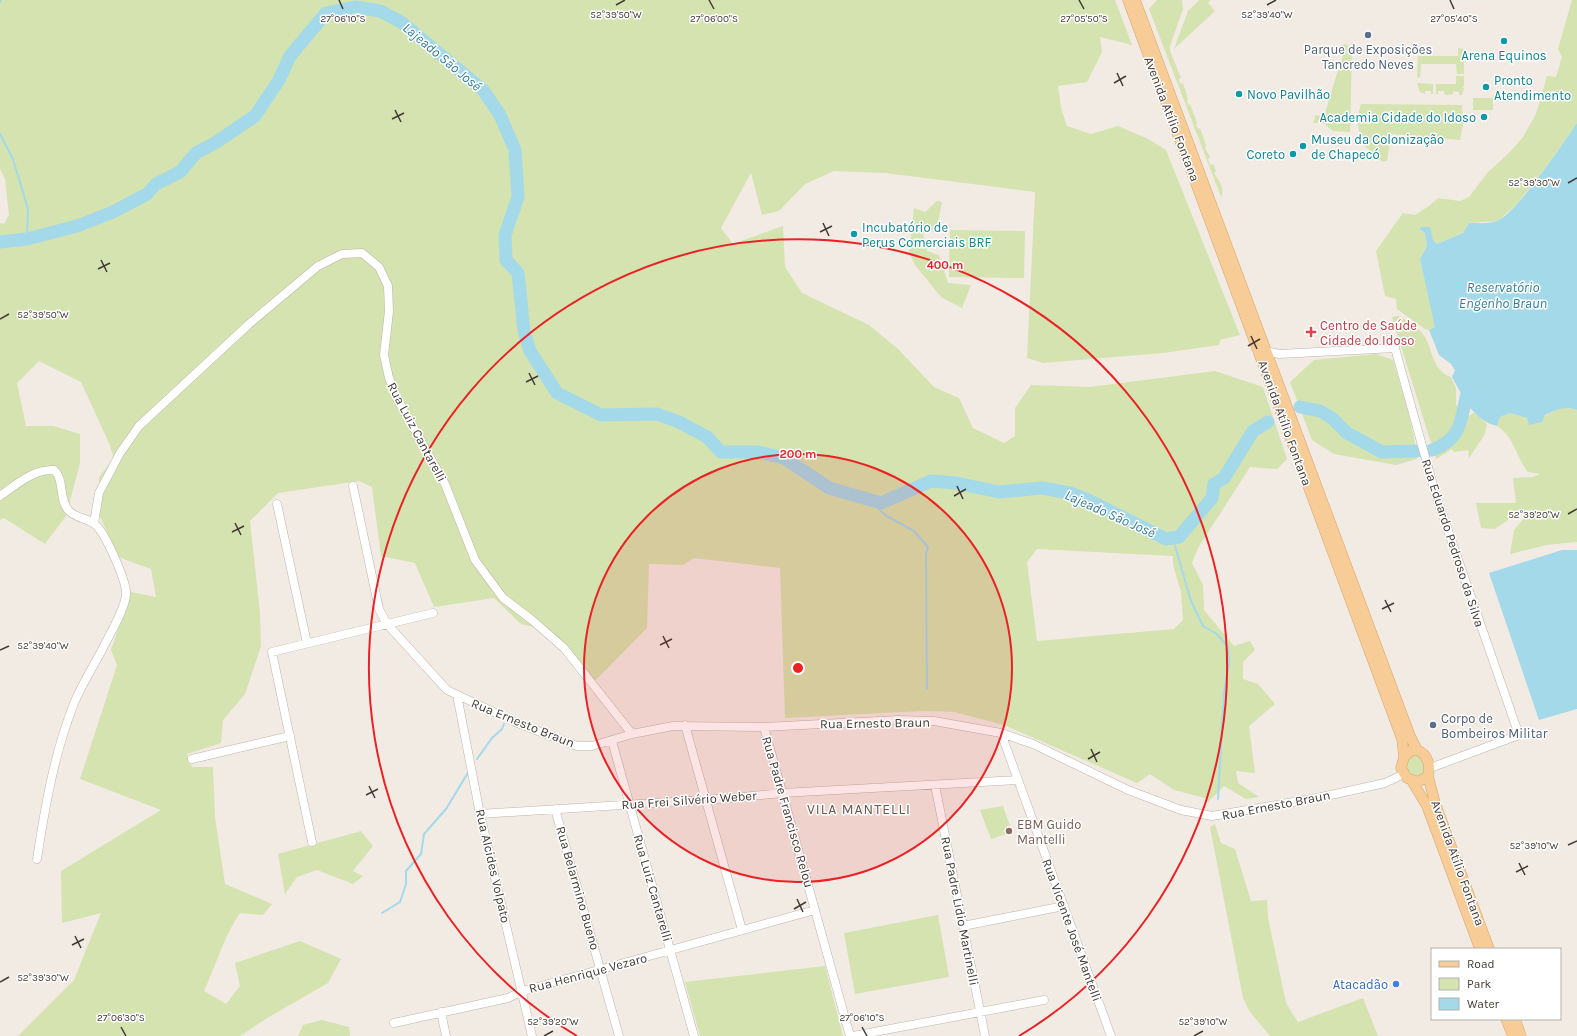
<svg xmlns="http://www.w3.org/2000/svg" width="1577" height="1036" viewBox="0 0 1577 1036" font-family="Karla,sans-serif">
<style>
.green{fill:#d4e3af;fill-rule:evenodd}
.water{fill:#a4d9ea}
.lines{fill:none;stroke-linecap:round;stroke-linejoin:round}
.stream{stroke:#a4d9ea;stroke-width:2}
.river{stroke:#a4d9ea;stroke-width:13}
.minor-casing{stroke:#beb4ab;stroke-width:9}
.major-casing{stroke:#daa569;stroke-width:11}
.minor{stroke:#fff;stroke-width:8}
.major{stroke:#f7cc97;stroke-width:10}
.ticks{fill:none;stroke:#423b35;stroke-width:1.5}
.ring{fill:none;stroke:#ea2225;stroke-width:2}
.service-dot{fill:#5c6f8a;stroke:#fff;stroke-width:1.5}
.culture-dot{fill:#0f9aa8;stroke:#fff;stroke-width:1.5}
.health-dot{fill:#e0444e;stroke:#fff;stroke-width:1.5}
.education-dot{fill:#8d6e63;stroke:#fff;stroke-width:1.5}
.shop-dot{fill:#3f7fe0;stroke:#fff;stroke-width:1.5}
.labels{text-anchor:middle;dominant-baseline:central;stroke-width:3;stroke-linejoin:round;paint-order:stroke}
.service-label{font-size:13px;fill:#4e5e75;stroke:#fff}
.culture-label{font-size:13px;fill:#0d838f;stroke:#fff;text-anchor:start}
.street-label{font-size:13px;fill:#423b35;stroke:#fff}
.health-label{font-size:13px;fill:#be3a42;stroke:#fff;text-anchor:start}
.education-label{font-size:13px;fill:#785e54;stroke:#fff;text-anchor:start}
.shop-label{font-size:13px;fill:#366cbe;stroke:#fff;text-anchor:end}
.water-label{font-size:14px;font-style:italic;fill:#327d97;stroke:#fff}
.neighbourhood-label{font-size:14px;letter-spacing:1px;fill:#64574d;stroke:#fff}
.ticks-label{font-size:10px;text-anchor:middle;fill:#423b35;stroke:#fff;stroke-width:3;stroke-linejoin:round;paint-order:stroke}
.centre{fill:#ea2225;stroke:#fff;stroke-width:2}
.ring-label{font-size:12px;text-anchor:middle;font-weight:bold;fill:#ea2225;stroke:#fff;stroke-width:3;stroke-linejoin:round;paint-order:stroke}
</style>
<rect width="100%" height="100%" fill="#f1ebe4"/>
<path class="green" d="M0,0h1115l17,45 -32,-8 2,15 -15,30 -29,4 3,22 6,18 24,8 27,-8 30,13 18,11 74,185 -20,5 -1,5 -56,8 -120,10 -16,-5 8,-166 -149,-19 -52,-2 -29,13 -26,27 -17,4 -11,-42 -30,55 12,16 50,-18 2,41 17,26 67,32 29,24 36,38 25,11 14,30 31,15 11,-7v-28l16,-23 59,2 125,-16 48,16 24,72 -10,10 -27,-2 -52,81 -6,15 11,22 1,25 30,36 16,-5 5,9 -12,12v17l15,5 17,20 -26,22 6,47 -19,-2 2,12 21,14 -13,2 -22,-13 -16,16 -3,-4 -31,-8 -24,-16 -13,9 -133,-58 -50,-13 -32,-1 -137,7 -5,-150 -86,-10 -11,7 -34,-1 -2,64 -53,54 -56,-54 -17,-4 -27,-26 -60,9 -19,-44 -34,-7 -9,-69 -13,-6 -81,12 -28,28 10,92 1,33 -16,48 -22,26 -2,23 -34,11 5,13h21l2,50 10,67 47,20 -9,11 -23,-2c-16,23 -24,52 -36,78l22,13 14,-18 -5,-23 65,-22 41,18 -13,24 -59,34 -29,19h-222l56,-56 27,-67 -39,10 -1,-52 100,-61 -81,-31 37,-114 -6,-15 20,-58 25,5 -5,-28 -33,-12 -19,-43v-37l15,-19 -5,-15 -28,-61 -42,-21 -22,22 9,43h27l27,8v29l-14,53 -21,28 -41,-26 -4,2v-297l4,1 5,-9 -4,-36 -5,-10zM1037,549l136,7v9l8,27 2,28 -9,9 -137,12 -10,-79z
M1157,0h25l1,9 -13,37v5l11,27 -2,1 1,5 3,-1 5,16 -1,1 1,5 2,-1 7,19 -1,1 2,5 2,-1 6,18 -1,2 5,9 -2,2 2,6 3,-1 3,7 -2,2c3,6 12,14 7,24l-72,-188z
M1199,0h12l-3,3 7,8 -41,38 14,-38z
M1572,0h5v123l-30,43 -30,38 -19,17 -29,2 -6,10 -26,11 -4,-4 -4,-13 -10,2 6,4 2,13 -7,13 16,68 -7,3 -4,-1 -28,-20 -1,-10 -11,-3 -9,-45 27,-38 12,2 14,-9 9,-8 22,3 9,-4 19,-25 21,-19 14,-16 13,-23 11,-38 9,1 6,-20 -4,-8z
M1345,44l7,4 -2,84 -17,-1 -10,-8h-10l3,-8 8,2 14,-47h2l4,-21 -7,-1z
M1458,48l6,1v25h-7l-1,-10h-35l-1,14 -3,-1 1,-21h40z
M1456,76h8v10l-2,2h2l-2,7h-3v-3l-6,-1v3l-8,1 -1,-4h-6v3h-2v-10h20z
M1417,83l16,1v10h-2v-3h-6v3l-5,-2z
M1473,98h20v12h-20z
M1361,104l101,1 1,20 -3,15 -69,-6 -4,27 -4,1 -22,-19 -4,-24z
M937,201l5,1 -6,30 -10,-4 -3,7 4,16 12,4 9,28 23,2 -9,23 -21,-11 -26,-32 -6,-13 5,-44 11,4z
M950,230l75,1 -1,47 -75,-1z
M1398,316c10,5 21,11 27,21 8,15 8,34 26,40l5,11v17l7,6 3,6 8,-4 13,11 -2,10 -16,24 -1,-8 -14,2 -2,-3 -16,10 -44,-142z
M1376,354l17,6c9,33 21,65 24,99l-21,6 -62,-11 -22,-14 -22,-58 24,-22z
M1560,408h10l7,2v132l-30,3 -37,9 4,-24 18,-21 -20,8 -17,12 -14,-1 -5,-25h40l-3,-25 20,-1 7,-3 -12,-2c-12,-15 -14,-36 -31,-46l3,-9 10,-4 17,5 2,6z
M1411,754l9,3 4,7 1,9 -7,4c-14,-5 -13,-11 -7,-23z
M1003,806l9,26 -21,7 -11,-29z
M1215,824l6,19 14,6 16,52 16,-1 1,18 18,85 12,19 65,-24 15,38h-108l-20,-24 -7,-14 -33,-171z
M361,831l12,15 -20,25 10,5 -10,8 -36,-14 -20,7 -12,17 -7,-40z
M938,915l11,62 -94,17 -11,-61z
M825,966l18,70h-143l-15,-54z
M322,1020l27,7 1,9h-52l5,-11z"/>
<path class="water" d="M1577,123v287c-12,-5 -21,0 -32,5l-3,7 -13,3 -2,-7 -17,-5 -10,4 -3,9c-24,-5 -34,-30 -45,-49l3,-7 -4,-6 -12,-9 -10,-25 6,-3 -15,-68 7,-13 -2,-13 -6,-4 3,-2h8l3,13 4,4 26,-11 6,-10c9,0 19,1 28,-2 20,-8 66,-78 80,-98z
M1562,550h15v159l-38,11 -50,-147z"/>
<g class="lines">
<path class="stream" d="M0,2l1,-2
M0,134l13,25 15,50 -1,30
M869,499l16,16 29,16 14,16 -2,7 1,135
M1173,539l18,62 12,25 14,8 11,13 1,16 -5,29 -6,107
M477,759l15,-21 10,-9 2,-5
M382,913l18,-11 6,-18v-13l15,-17 3,-20 22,-25 23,-38"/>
<path class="river" d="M0,242l27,-3 50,-13 36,-14 34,-18 9,-10 24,-12 16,-19 19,-10 40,-27 24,-36 11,-24 36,-43 29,-6 25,4 21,11 82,68 17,25 15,35 3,47 -13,38 1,25 12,13 6,58 6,20 27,42 44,22 56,-1 22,8 28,15 14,15h37l26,6 45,30 52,15 50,-22 25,2 43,9 43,-4 28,5 16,6 80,40 13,-2 33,-39 2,-14 10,-6 29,-47 15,-9
M1300,407l20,4 12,7 15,15 35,19 35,-1
M1432,450c27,-10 29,-26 34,-53l14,-8"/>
<defs>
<path id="minor" d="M1262,350l17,4 116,-6 41,148 83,239 -89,33
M353,486l26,123 8,15 60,66 68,32 62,24h15l40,-12 41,-8 91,1 134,-7 36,1 67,12 32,11 95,46 53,20 31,6 105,-18 68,-15 19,-9
M0,496c16,-11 33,-27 54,-26 11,10 4,29 15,41 7,7 17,7 24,12 12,7 31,54 33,68 2,13 -16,43 -22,55 -10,20 -23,39 -31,60 -19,49 -28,101 -36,153
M277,504l30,139
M94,523l5,-30 21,-40 19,-27 110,-102 69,-58 24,-12 20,-1 17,14 9,19 1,25 -5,44 5,23 9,22 47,84 30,76 28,38 29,22 32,28 68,86
M457,695l23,119 52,222
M685,725l57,205
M764,727l86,309
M1001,733l110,303
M612,741l82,295
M192,759l98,-23
M935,785l50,251
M555,809l64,227
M480,814l253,-16 49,-5 236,-13
M312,842l-40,-190 161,-39
M963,926l101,-20
M441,1012l5,24
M394,1023l114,-25 15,-7 292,-81
M853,1036l191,-36"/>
<path id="major" d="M1128,0l274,739 2,18
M1135,0l275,736 7,14
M1412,750c14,-1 19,14 16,26l-10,6 -11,-4 -6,-10 3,-11z
M1428,776l7,27 54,146
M1412,781l15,25 53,143
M1506,1019l7,17
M1515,1019l6,17"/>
</defs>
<use href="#minor" class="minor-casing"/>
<use href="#major" class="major-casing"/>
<use href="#minor" class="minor"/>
<use href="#major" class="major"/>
</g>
<path class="ticks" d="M339,0l4,9M709,0l5,9M1079,0l5,9M1450,0l4,9M616,5l9,-5M1267,5l9,-5M1117,73l6,13M1114,83l12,-7M395,110l6,12M392,119l12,-6M1568,183l9,-5M823,223l6,13M820,232l12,-6M101,260l6,12M98,269l12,-6M0,319l9,-5M1251,336l6,13M1248,346l12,-7M529,373l6,12M526,382l12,-6M957,486l6,13M954,496l12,-7M1568,514l9,-5M235,523l6,12M232,532l12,-6M1385,600l6,12M1382,609l12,-6M663,636l6,12M660,645l12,-6M0,650l9,-4M1091,749l6,13M1088,759l12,-7M369,786l6,12M366,795l12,-6M1568,845l9,-4M1519,863l6,12M1516,872l12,-6M797,899l6,13M794,909l12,-7M75,936l6,12M72,945l12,-6M0,982l9,-5M121,1027l5,9M862,1027l5,9M544,1036l9,-5M1194,1036l9,-5"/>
<circle cx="798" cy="668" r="214" fill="#ea2225" fill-opacity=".12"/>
<g class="ring">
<circle cx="798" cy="668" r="214"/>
<path d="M577 1036A429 429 0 1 1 1019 1036"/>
</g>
<g class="service-dot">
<circle cx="1368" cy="35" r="4"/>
<circle cx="1433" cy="725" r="4"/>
</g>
<g class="culture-dot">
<circle cx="1504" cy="41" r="4"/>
<circle cx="1486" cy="87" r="4"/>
<circle cx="1239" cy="94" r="4"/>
<circle cx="1484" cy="117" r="4"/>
<circle cx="1303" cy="146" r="4"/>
<circle cx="1293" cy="154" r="4"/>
<circle cx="854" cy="234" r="4"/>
</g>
<path class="health-dot" d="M1309 326h4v4h4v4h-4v4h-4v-4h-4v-4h4z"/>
<circle class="education-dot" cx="1009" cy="831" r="4"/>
<circle class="shop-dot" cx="1396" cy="984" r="4"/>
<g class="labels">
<g class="service-label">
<text x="1368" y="49">Parque de Exposições<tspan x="1368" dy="15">Tancredo Neves</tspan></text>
<text x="1441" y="718" text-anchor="start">Corpo de<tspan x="1441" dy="15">Bombeiros Militar</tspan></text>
</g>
<g class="culture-label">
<text x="1504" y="55" text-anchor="middle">Arena Equinos</text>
<text x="1494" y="80">Pronto<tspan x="1494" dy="15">Atendimento</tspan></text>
<text x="1247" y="94">Novo Pavilhão</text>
<text x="1476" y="117" text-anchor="end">Academia Cidade do Idoso</text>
<text x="1311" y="139">Museu da Colonização<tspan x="1311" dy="15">de Chapecó</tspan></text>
<text x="1285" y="154" text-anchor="end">Coreto</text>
<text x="862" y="227">Incubatório de<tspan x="862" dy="15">Perus Comerciais BRF</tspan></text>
</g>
<g class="street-label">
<text transform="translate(1172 119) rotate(69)">Avenida Atílio Fontana</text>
<text transform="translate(1285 423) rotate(70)">Avenida Atílio Fontana</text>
<text transform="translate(417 432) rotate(62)">Rua Luiz Cantarelli</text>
<text transform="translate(1453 543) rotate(72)">Rua Eduardo Pedroso da Silva</text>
<text transform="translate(523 723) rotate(22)">Rua Ernesto Braun</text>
<text transform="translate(875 723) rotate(-1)">Rua Ernesto Braun</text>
<text transform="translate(689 800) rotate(-4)">Rua Frei Silvério Weber</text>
<text transform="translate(1276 805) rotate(-11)">Rua Ernesto Braun</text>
<text transform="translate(788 812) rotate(74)">Rua Padre Francisco Relou</text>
<text transform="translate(1458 863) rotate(70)">Avenida Atílio Fontana</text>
<text transform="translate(493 866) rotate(77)">Rua Alcides Volpato</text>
<text transform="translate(578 888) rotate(74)">Rua Belarmino Bueno</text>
<text transform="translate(653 888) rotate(74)">Rua Luiz Cantarelli</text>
<text transform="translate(960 911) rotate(79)">Rua Padre Lidio Martinelli</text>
<text transform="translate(1072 930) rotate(70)">Rua Vicente José Mantelli</text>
<text transform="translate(588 973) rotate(-15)">Rua Henrique Vezaro</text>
</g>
<g class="health-label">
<text x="1320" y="325">Centro de Saúde<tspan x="1320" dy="15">Cidade do Idoso</tspan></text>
</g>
<g class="education-label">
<text x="1017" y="824">EBM Guido<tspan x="1017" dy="15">Mantelli</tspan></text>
</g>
<g class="shop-label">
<text x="1388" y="984">Atacadão</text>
</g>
<g class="water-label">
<text transform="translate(442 57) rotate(40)">Lajeado São José</text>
<text x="1503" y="287">Reservatório<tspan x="1503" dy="16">Engenho Braun</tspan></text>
<text transform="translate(1110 514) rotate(24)">Lajeado São José</text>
</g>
<g class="neighbourhood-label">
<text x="859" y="809">VILA MANTELLI</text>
</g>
</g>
<g class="ticks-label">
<text x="616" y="18">52°39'50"W</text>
<text x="1267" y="18">52°39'40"W</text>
<text x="343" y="22">27°06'10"S</text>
<text x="714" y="22">27°06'00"S</text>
<text x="1084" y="22">27°05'50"S</text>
<text x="1454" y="22">27°05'40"S</text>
<text x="1534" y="186">52°39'30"W</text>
<text x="43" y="318">52°39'50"W</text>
<text x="1534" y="518">52°39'20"W</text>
<text x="43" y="649">52°39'40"W</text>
<text x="1534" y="849">52°39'10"W</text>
<text x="43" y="981">52°39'30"W</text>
<text x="121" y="1021">27°06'30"S</text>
<text x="862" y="1021">27°06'10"S</text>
<text x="553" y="1025">52°39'20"W</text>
<text x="1203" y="1025">52°39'10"W</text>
</g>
<circle cx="798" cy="668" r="6" class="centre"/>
<g class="ring-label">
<text x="945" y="269">400 m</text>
<text x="798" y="458">200 m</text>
</g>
<rect x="1431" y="948" width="130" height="72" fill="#ffffff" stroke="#b3b1ae"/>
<rect x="1439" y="961" width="20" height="6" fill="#f7cc97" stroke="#b3b1ae"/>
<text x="1467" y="968" font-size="12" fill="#423b35">Road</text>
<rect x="1439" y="978" width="20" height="12" fill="#d4e3af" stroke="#b3b1ae"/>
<text x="1467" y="988" font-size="12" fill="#423b35">Park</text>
<rect x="1439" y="998" width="20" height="12" fill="#a4d9ea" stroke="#b3b1ae"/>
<text x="1467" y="1008" font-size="12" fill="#423b35">Water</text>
</svg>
